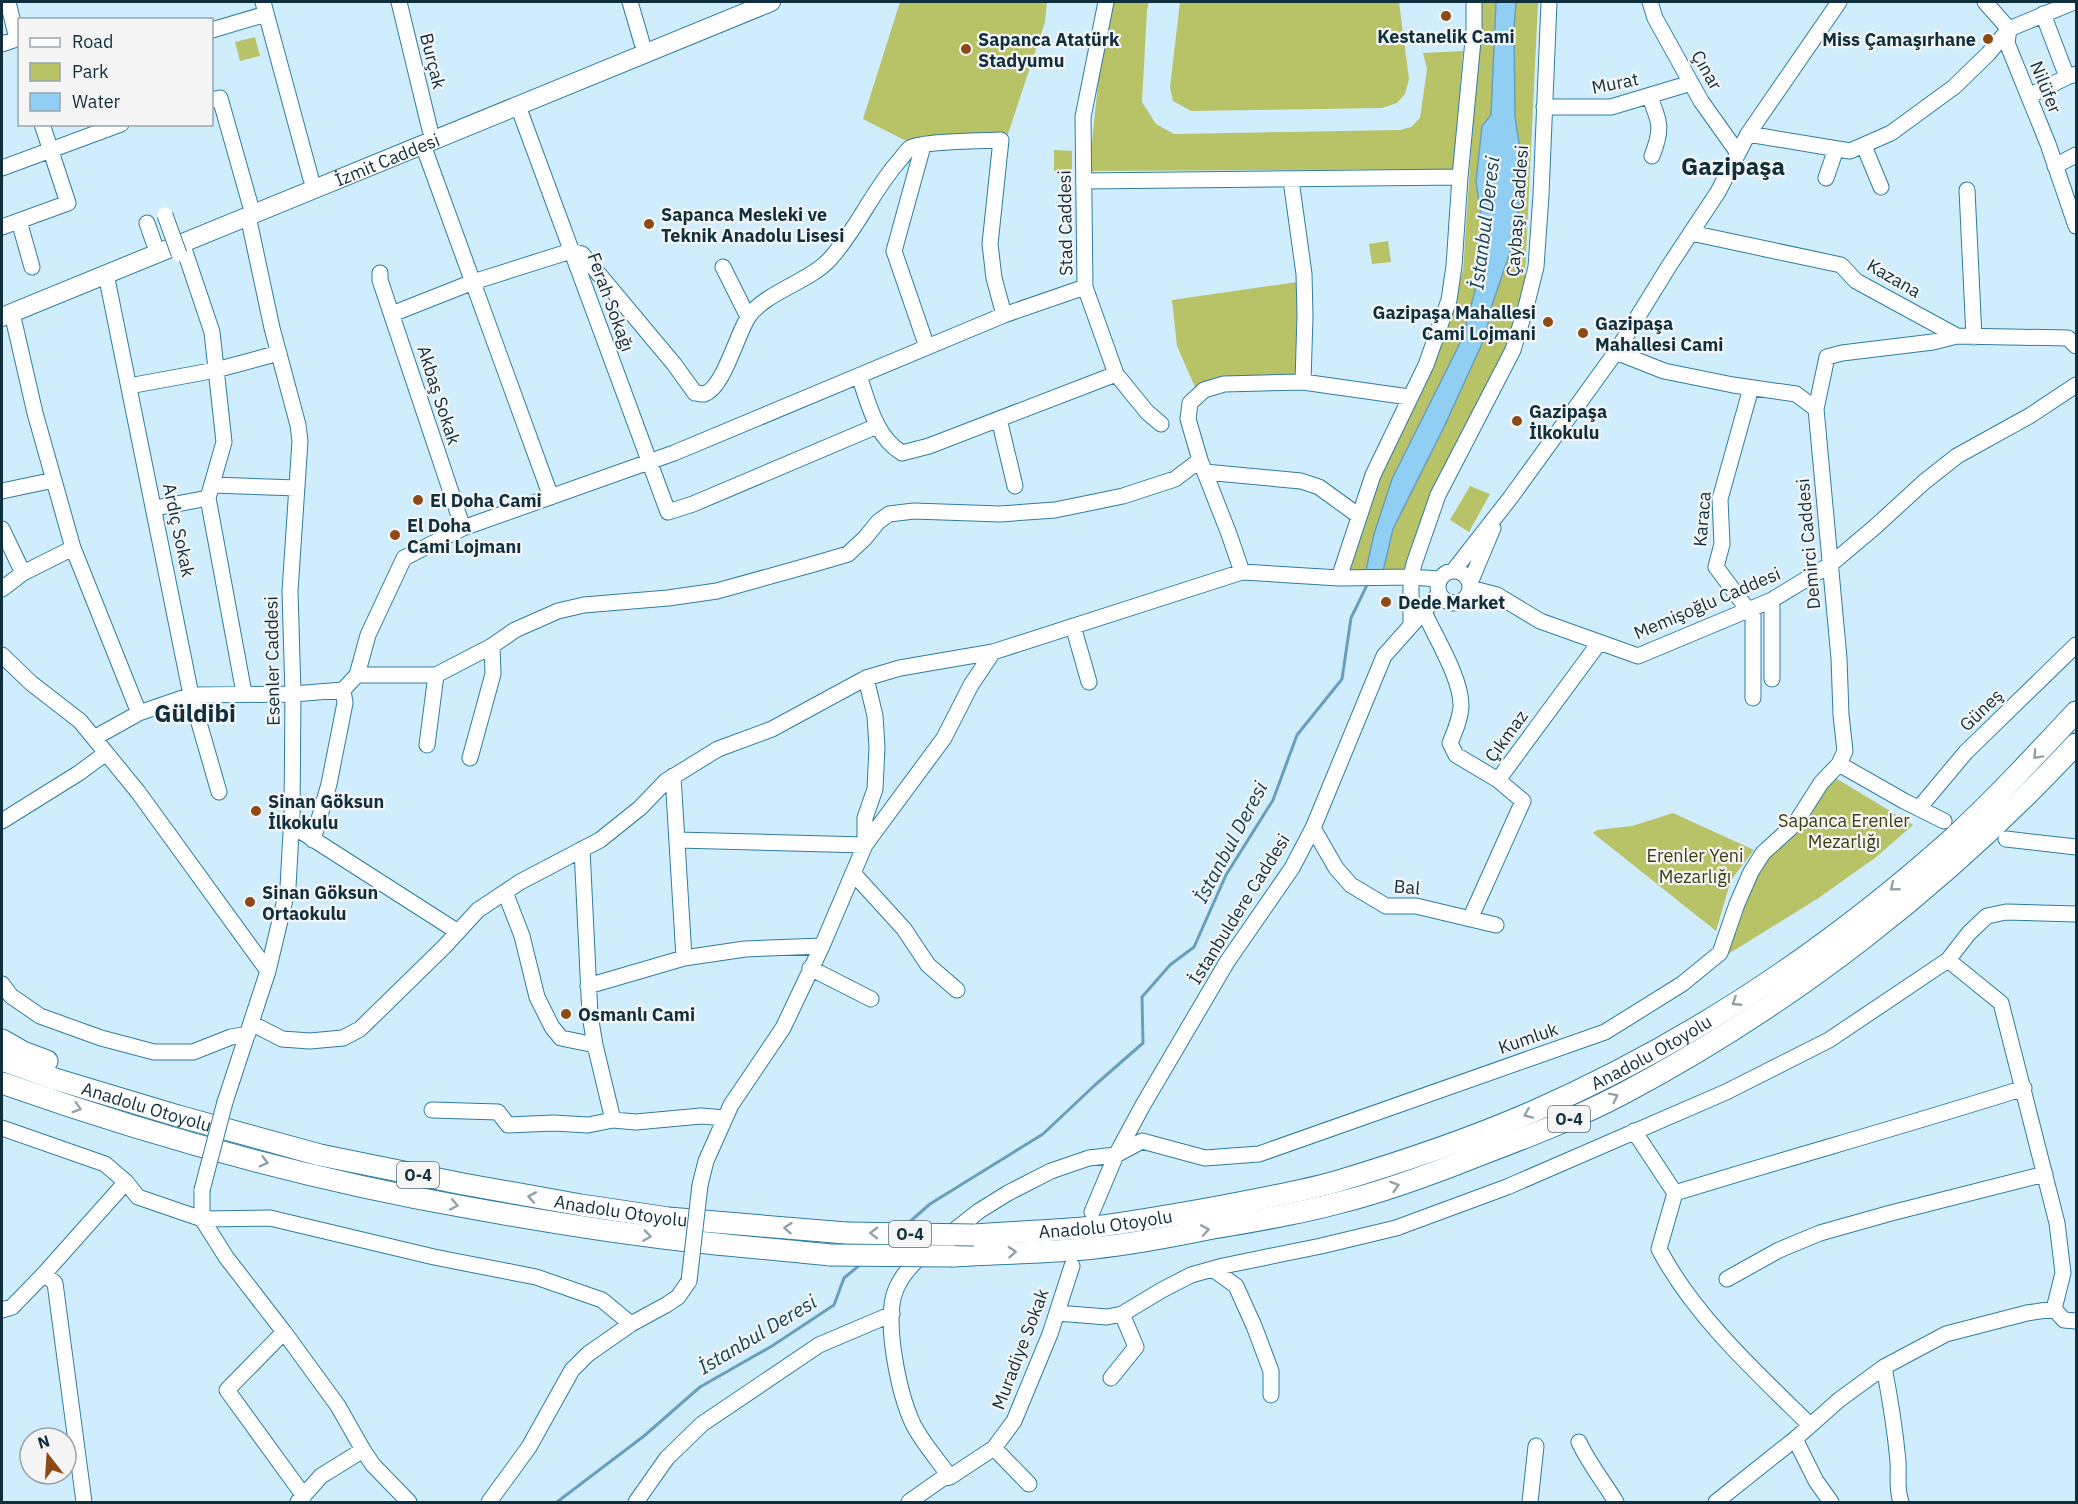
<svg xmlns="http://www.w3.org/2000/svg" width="2078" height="1504" viewBox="0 0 2078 1504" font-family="'IBM Plex Sans',sans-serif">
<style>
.green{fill:#b8c266}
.water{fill:#90cff3;stroke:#699fbd;stroke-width:1.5}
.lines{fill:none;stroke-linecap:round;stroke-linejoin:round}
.stream{stroke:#699fbd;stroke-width:3}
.minor-casing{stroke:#2f7ca2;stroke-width:17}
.major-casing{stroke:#2f7ca2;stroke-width:20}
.highway-casing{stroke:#2f7ca2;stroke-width:23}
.minor{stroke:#fff;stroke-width:15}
.major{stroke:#fff;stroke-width:18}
.highway{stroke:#fff;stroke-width:21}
.minor-bridge-casing{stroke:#2f7ca2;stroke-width:17;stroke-linecap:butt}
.highway-bridge-casing{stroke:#2f7ca2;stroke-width:23;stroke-linecap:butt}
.minor-bridge{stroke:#fff;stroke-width:15}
.highway-bridge{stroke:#fff;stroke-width:21}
.oneway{stroke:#93a1a8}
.poi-dot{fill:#8b4a16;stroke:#f5f5f5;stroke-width:2}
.labels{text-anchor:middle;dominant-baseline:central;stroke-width:4.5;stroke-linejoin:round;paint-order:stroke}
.shield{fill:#f5f5f5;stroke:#546a75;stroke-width:1.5}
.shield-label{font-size:16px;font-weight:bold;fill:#0f2e3e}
.poi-label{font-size:18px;font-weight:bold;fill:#0f2e3e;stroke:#f5f5f5;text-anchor:start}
.street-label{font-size:18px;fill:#0f2e3e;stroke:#f5f5f5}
.park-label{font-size:18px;fill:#3a3e10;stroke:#f5f5f5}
.water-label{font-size:20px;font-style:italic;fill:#13455d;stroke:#f5f5f5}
.district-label{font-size:24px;font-weight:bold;fill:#0f2e3e;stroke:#f5f5f5}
</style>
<rect width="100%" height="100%" fill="#d0edfe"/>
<path class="green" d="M900,2h147l-2,20 -42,127 -89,-4 -51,-26z
M1112,2h37l-2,8 -5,92 14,22 18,10 226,-4 11,-3 9,-9 7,-49 -4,-16 40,-2 -9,118 -365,2 12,-116z
M1180,2h219l10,77 -4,15 -8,9 -15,5 -191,3 -18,-10 -3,-14z
M1481,2h15l-5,113 -9,11 -6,56 10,66 -23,89 -71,142 -18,55 -9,41 -22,-2 64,-162 39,-80 17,-61z
M1516,2h22l-16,337 -119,231 -21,6 11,-47 51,-102 42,-92 35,-178 -6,-41 -1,-88z
M255,37l5,19 -20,5 -5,-19z
M1054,150l18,1v20h-18z
M1388,241l3,21 -19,2 -3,-20z
M1297,282l-1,95 -76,4 -25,6 -18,-41 -5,-46z
M1470,486l20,8 -21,38 -19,-12z
M1834,777l79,48 -38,33 -58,41 -92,57 16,-52 25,-49z
M1673,813l81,37 -23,30 -15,51 -123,-98 4,-3 35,-4z"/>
<path class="water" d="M1496,2h20l-2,26 1,88 6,41 -4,75 -27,79 -4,24 -42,92 -51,102 -11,47 -17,-1 9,-41 18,-55 71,-142 23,-89 -10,-66 6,-56 9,-11z"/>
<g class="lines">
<path class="stream" d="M906,1225l24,-21 113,-70 52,-49 48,-42 -1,-46 28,-32 24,-18 32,-72 47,-75 24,-65 45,-56 9,-61 17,-35
M557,1502l87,-66 56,-49 72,-41 62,-41 10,-27 17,-14"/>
<defs>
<path id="minor" d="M263,2l48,177
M399,2l31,128
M630,2l12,41
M1106,2l-23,115 2,170 31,87 31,38 14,12
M1650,2l5,16 46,83 37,52
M1985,2l24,27
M2043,14l24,63 9,-3
M2009,29l-2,14 41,101 28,82
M212,30l54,-16
M2,44l15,-5 -9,-37
M1649,96c11,26 14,32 3,60
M2029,96l38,-19
M212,100l8,-2 30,106
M518,106l150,406 25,-8 184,-78
M1544,107h67l80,-24
M1748,134l102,17 41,-18 63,-46 34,-33 21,-25 65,-27
M423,145l128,352
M923,146l-29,105 33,96
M1864,146l17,41
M2055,166l21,-11
M2,168l119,-44
M1826,178l10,-29
M1291,180l13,94 1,42 -2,66
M1084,181l376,-4
M1967,190l7,147
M19,221l13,46
M147,223l7,20
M2,227l66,-24 -26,-79
M1691,233l150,32 15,16 101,55 111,2 8,8
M182,243l30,89 12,110 -16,56 36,195
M723,267l25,50
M380,273v7l83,248
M106,274l85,421 28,97
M12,313l23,100 38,135 66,165
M392,314l81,-32 98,-31 11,3 92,110 21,29c3,0 6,1 9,1 20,-6 33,-61 45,-78 17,-24 60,-34 81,-57 27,-30 42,-67 68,-97 4,-4 8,-11 12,-14 12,-7 74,-7 91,-8l-11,104 4,34 10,37
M1616,352l48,19 69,14 63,9 20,15 23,249 2,57 4,36 -6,13 65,37 40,20
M859,376c10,28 16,60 43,77l27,-7 187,-72
M129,386l87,-16 63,-17
M1816,409l11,-52 15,-4 91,-11 24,-6
M999,419l16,67
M1205,472l96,9 18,6 40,29
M212,485l84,3
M2,491l52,-11
M155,508l53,-10
M2,529l21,44
M1454,570l57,-73 105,-145 53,-86 49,-74 30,-58 91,-132
M1438 587a16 16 0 1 1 32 0a16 16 0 1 1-32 0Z
M1242,572l-13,-38 -29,-74 -12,-41 2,-16 14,-13 20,-6 79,-2 106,15
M1411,577l3,-13 24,-69 75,-145 13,-43 10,-40 5,-72 8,-193
M1339,578l34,-103 53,-110 23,-65 5,-34 6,-89 14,-147v-28
M1470,583l23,-55
M1470,588l27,7 43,26 98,35 134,-56 59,-36 45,-38 48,-44 33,-26 74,-41 45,-30
M2,589l21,-16 50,-25
M1772,600v79
M1753,608v90
M1748,610l-32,-43 6,-23 -2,-45 31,-111
M1425,614c11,24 37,66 36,93 -1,13 -6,24 -11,36l6,12 42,25
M1411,625v-39
M1073,626l16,56
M2,655l29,28 49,38 58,71 130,179
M357,675h79l56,-29 23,-16 43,-19 26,-6 84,-7 49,-7 97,-27 34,-10 17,-16 13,-16 11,-8 25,-3 86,3 55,-4 68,-14 52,-17 25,-19
M94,738l45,-25 52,-18 102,-1 50,-4 14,-15 11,-40 36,-77 59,-30 211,-75 330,-138 81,-28
M427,745l9,-70
M470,758l23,-84 -1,-28
M673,776l11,182
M1919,808l47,-56 110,-107
M2,821l77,-48 27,-20
M291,825l167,107
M1313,828l23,40 15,17 35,21h30l80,19
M2006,839l70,8
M313,840l16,-56 16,-81 -2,-13
M677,840l188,5v-27l10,-29 2,-42 -2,-31 -9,-38
M582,849l8,166 5,30 18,75
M853,873l51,56 24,36 29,25
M505,892l17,44 15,61 15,30 9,11 34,7
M1470,919l53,-118 -25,-21 101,-137
M1948,960l53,43 56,220 6,50 -9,36 10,11 12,1
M810,968l61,31
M2,984l9,12 29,20 61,22 53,14h39l38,-15 17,-3
M588,986l96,-28 61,-9 77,-3
M251,1023l31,16 28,2 33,-3 17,-9 84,-82 34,-37 42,-28 80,-42 40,-32 26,-27 52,-32 54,-20 94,-51 34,-10 93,-16
M225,1102l43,-131 20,-84 4,-73 1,-120 -3,-103 10,-150 -2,-16 -26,-97 -24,-112
M432,1110l66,2 10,13 45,-2 35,2 25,-5 23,2 65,-6 24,2
M2,1128l103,36 21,18 12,15 64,22 68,-1 164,39 102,20 66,23 29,24
M1634,1131l41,62c116,-36 233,-68 349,-105
M700,1185l6,-24 25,-56 52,-77 39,-82 43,-101 79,-107 27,-53 22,-33 249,-80 97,6 72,-1 28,2
M202,1190v29l24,38 58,75 54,74 25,44 10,15 36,37
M1675,1193l-16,56c35,67 98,124 151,176
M1092,1212l24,-57 27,-50 84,-143 65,-94 21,-40 71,-172 55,-62
M946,1237l33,-26 29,-18 43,-22 38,-13 27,-3 26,-14 63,17 54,-4 346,-122 77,-48 38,-31 17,-49 14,-32 12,-19 32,-29 26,-41 18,-19
M925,1253c-11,9 -23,22 -29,36 -13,31 3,105 17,135 9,18 25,36 37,53
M1214,1270l22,16 18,40 17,45v24
M44,1274l11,9 29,219
M1727,1279l52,-29 41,-17 71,-20 154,-39
M2,1310l10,-3 32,-33 82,-92
M1057,1313l50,4 15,-3 40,-24 29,-15 32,-9 98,-20 75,-18 111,-41 219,-95 103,-52 119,-80 21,-27 18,-17 19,-4 70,2
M284,1332l-57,58 77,106
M1884,1367c6,31 11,62 14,94 1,14 -2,28 3,41
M1111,1378l25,-31 -14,-33
M1795,1439l21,42 15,21
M1579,1442c10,22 25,40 37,60
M994,1448l35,36
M298,1502l23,-26 42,-26
M489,1502l40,-55 43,-77 16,-16 43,-30 35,-19 12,-8 11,-16
M636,1502l31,-44 35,-34 117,-79 73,-31
M909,1502l34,-24 7,-1 44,-29 20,-27 36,-87 22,-68
M1530,1502l6,-56
M1716,1502l79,-63 44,-39 45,-33 62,-33 81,-21 27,-4"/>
<g id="major">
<path id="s1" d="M2,317l769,-315"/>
</g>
<g id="highway">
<path d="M2,1040l21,12 24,9"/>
<path id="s2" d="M2,1060l53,19 123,37 142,39 143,29 118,21 87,13 178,15"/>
<path d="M2,1083c150,53 306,96 463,124 66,12 132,23 198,31 55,7 111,11 167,17"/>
<path id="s3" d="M974,1235c40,-3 80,-4 120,-8 39,-5 79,-12 118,-19 41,-8 83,-15 123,-26 67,-20 133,-42 197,-70 153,-67 296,-162 421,-274 43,-40 83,-83 123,-126"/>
<path d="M953,1256c47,-3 94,-3 141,-8 39,-4 80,-12 119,-20 42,-7 84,-14 125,-25 48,-12 94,-29 139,-47 50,-19 100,-38 147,-63 168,-89 322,-209 452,-349"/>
</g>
</defs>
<use href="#minor" class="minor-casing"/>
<use href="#major" class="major-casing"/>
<use href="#highway" class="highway-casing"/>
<use href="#minor" class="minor"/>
<use href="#major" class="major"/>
<use href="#highway" class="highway"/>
<defs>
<path id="minor-bridge" d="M165,215l14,39
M202,1190l23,-88
M689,1281l11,-96"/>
<path id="highway-bridge" d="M846,1233l128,2
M830,1255l123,1"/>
</defs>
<use href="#minor-bridge" class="minor-bridge-casing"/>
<use href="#highway-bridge" class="highway-bridge-casing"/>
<use href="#minor-bridge" class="minor-bridge"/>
<use href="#highway-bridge" class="highway-bridge"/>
</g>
<defs><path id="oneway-chevron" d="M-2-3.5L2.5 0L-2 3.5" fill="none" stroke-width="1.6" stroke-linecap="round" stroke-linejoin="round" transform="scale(1.5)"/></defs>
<g class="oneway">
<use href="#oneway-chevron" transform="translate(2037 755) rotate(133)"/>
<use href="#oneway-chevron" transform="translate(1894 887) rotate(141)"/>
<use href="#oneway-chevron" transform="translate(1736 1002) rotate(147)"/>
<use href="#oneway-chevron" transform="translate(1614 1097) rotate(-26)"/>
<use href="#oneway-chevron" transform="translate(77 1108) rotate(17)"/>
<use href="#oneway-chevron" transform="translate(1528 1114) rotate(157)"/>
<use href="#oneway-chevron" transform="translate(264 1162) rotate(15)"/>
<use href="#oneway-chevron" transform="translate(1395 1186) rotate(-17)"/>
<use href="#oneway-chevron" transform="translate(532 1197) rotate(-170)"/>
<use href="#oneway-chevron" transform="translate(454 1205) rotate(12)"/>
<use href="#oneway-chevron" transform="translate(788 1228) rotate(-175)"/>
<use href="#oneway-chevron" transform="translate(1205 1230) rotate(-10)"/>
<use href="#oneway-chevron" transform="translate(874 1233) rotate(-179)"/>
<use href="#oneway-chevron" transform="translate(647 1236) rotate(8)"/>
<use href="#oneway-chevron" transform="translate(1012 1252) rotate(-3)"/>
</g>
<g class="poi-dot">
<circle cx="1446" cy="16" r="6"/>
<circle cx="1988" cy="39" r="6"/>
<circle cx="966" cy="49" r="6"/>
<circle cx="649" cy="224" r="6"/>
<circle cx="1548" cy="322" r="6"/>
<circle cx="1583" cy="333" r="6"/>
<circle cx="1517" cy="421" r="6"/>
<circle cx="418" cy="500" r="6"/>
<circle cx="395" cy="535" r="6"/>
<circle cx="1386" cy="602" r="6"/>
<circle cx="256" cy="811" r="6"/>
<circle cx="250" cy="902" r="6"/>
<circle cx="566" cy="1014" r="6"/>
</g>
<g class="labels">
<g class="shield">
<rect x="1548" y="1106" width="42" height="26" rx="4.5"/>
<rect x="397" y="1162" width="42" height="26" rx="4.5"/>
<rect x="889" y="1221" width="42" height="26" rx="4.5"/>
</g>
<g class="shield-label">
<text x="1569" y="1119">O-4</text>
<text x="418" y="1175">O-4</text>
<text x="910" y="1234">O-4</text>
</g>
<g class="poi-label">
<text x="1446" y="36" text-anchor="middle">Kestanelik Cami</text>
<text x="978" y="39">Sapanca Atatürk<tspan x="978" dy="21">Stadyumu</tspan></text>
<text x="1976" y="39" text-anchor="end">Miss Çamaşırhane</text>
<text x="661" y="214">Sapanca Mesleki ve<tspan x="661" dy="21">Teknik Anadolu Lisesi</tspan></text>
<text x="1536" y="312" text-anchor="end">Gazipaşa Mahallesi<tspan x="1536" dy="21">Cami Lojmani</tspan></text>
<text x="1595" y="323">Gazipaşa<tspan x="1595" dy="21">Mahallesi Cami</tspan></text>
<text x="1529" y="411">Gazipaşa<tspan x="1529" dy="21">İlkokulu</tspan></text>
<text x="430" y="500">El Doha Cami</text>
<text x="407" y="525">El Doha<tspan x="407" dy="21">Cami Lojmanı</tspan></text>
<text x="1398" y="602">Dede Market</text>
<text x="268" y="801">Sinan Göksun<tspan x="268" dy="21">İlkokulu</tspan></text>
<text x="262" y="892">Sinan Göksun<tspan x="262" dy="21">Ortaokulu</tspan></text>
<text x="578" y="1014">Osmanlı Cami</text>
</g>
<g class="street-label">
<text transform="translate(433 61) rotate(76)">Burçak</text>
<text transform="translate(1707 70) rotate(60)">Çınar</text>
<text transform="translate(1615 83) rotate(-11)">Murat</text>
<text transform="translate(2046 87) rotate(68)">Nilüfer</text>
<text stroke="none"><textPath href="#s1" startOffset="416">İzmit Caddesi</textPath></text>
<text transform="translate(1517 211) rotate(-86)">Çaybaşı Caddesi</text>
<text transform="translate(1065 223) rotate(-91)">Stad Caddesi</text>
<text transform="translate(1894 278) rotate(30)">Kazana</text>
<text transform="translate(611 302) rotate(70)">Ferah Sokağı</text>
<text transform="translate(439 395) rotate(72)">Akbaş Sokak</text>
<text transform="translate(1702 519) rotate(-85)">Karaca</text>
<text transform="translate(179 530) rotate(78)">Ardıç Sokak</text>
<text transform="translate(1808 544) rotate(-95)">Demirci Caddesi</text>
<text transform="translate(1707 603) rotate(-23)">Memişoğlu Caddesi</text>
<text transform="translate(272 661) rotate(-91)">Esenler Caddesi</text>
<text transform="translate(1981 710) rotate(-44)">Güneş</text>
<text transform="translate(1506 736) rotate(-54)">Çıkmaz</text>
<text transform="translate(1407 887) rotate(5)">Bal</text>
<text transform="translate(1239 909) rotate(-58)">İstanbuldere Caddesi</text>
<text transform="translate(1528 1038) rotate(-19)">Kumluk</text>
<text stroke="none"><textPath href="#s3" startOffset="708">Anadolu Otoyolu</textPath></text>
<text stroke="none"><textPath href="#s2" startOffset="152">Anadolu Otoyolu</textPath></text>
<text stroke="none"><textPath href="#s2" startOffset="638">Anadolu Otoyolu</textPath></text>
<text stroke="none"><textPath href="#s3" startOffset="132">Anadolu Otoyolu</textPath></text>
<text transform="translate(1020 1349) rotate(-69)">Muradiye Sokak</text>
</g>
<g class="park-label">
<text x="1844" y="820">Sapanca Erenler<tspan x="1844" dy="21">Mezarlığı</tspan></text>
<text x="1695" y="855">Erenler Yeni<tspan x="1695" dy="21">Mezarlığı</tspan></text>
</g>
<g class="water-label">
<text transform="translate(1484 223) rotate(-83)">İstanbul Deresi</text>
<text transform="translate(1230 842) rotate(-62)">İstanbul Deresi</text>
<text transform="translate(757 1334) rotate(-31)">İstanbul Deresi</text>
</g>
<g class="district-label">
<text x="1733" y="166">Gazipaşa</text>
<text x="195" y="713">Güldibi</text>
</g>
</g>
<rect width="2078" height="1504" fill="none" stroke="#0f2e3e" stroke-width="6"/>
<rect x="18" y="18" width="195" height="108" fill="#f5f5f5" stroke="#99a5ac" stroke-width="1.5"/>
<rect x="30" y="38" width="30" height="9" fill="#ffffff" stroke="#99a5ac" stroke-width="1.5"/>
<text x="72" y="48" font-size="18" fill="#0f2e3e">Road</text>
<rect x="30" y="63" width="30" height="18" fill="#b8c266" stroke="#99a5ac" stroke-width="1.5"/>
<text x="72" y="78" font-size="18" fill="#0f2e3e">Park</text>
<rect x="30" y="93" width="30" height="18" fill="#90cff3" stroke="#99a5ac" stroke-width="1.5"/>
<text x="72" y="108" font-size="18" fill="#0f2e3e">Water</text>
<g transform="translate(48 1456) rotate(343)"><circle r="28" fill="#f5f5f5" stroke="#99a5ac" stroke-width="1.5"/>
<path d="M0-4.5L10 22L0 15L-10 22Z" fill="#8b4a16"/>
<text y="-9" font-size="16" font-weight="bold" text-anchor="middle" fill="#0f2e3e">N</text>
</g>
</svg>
